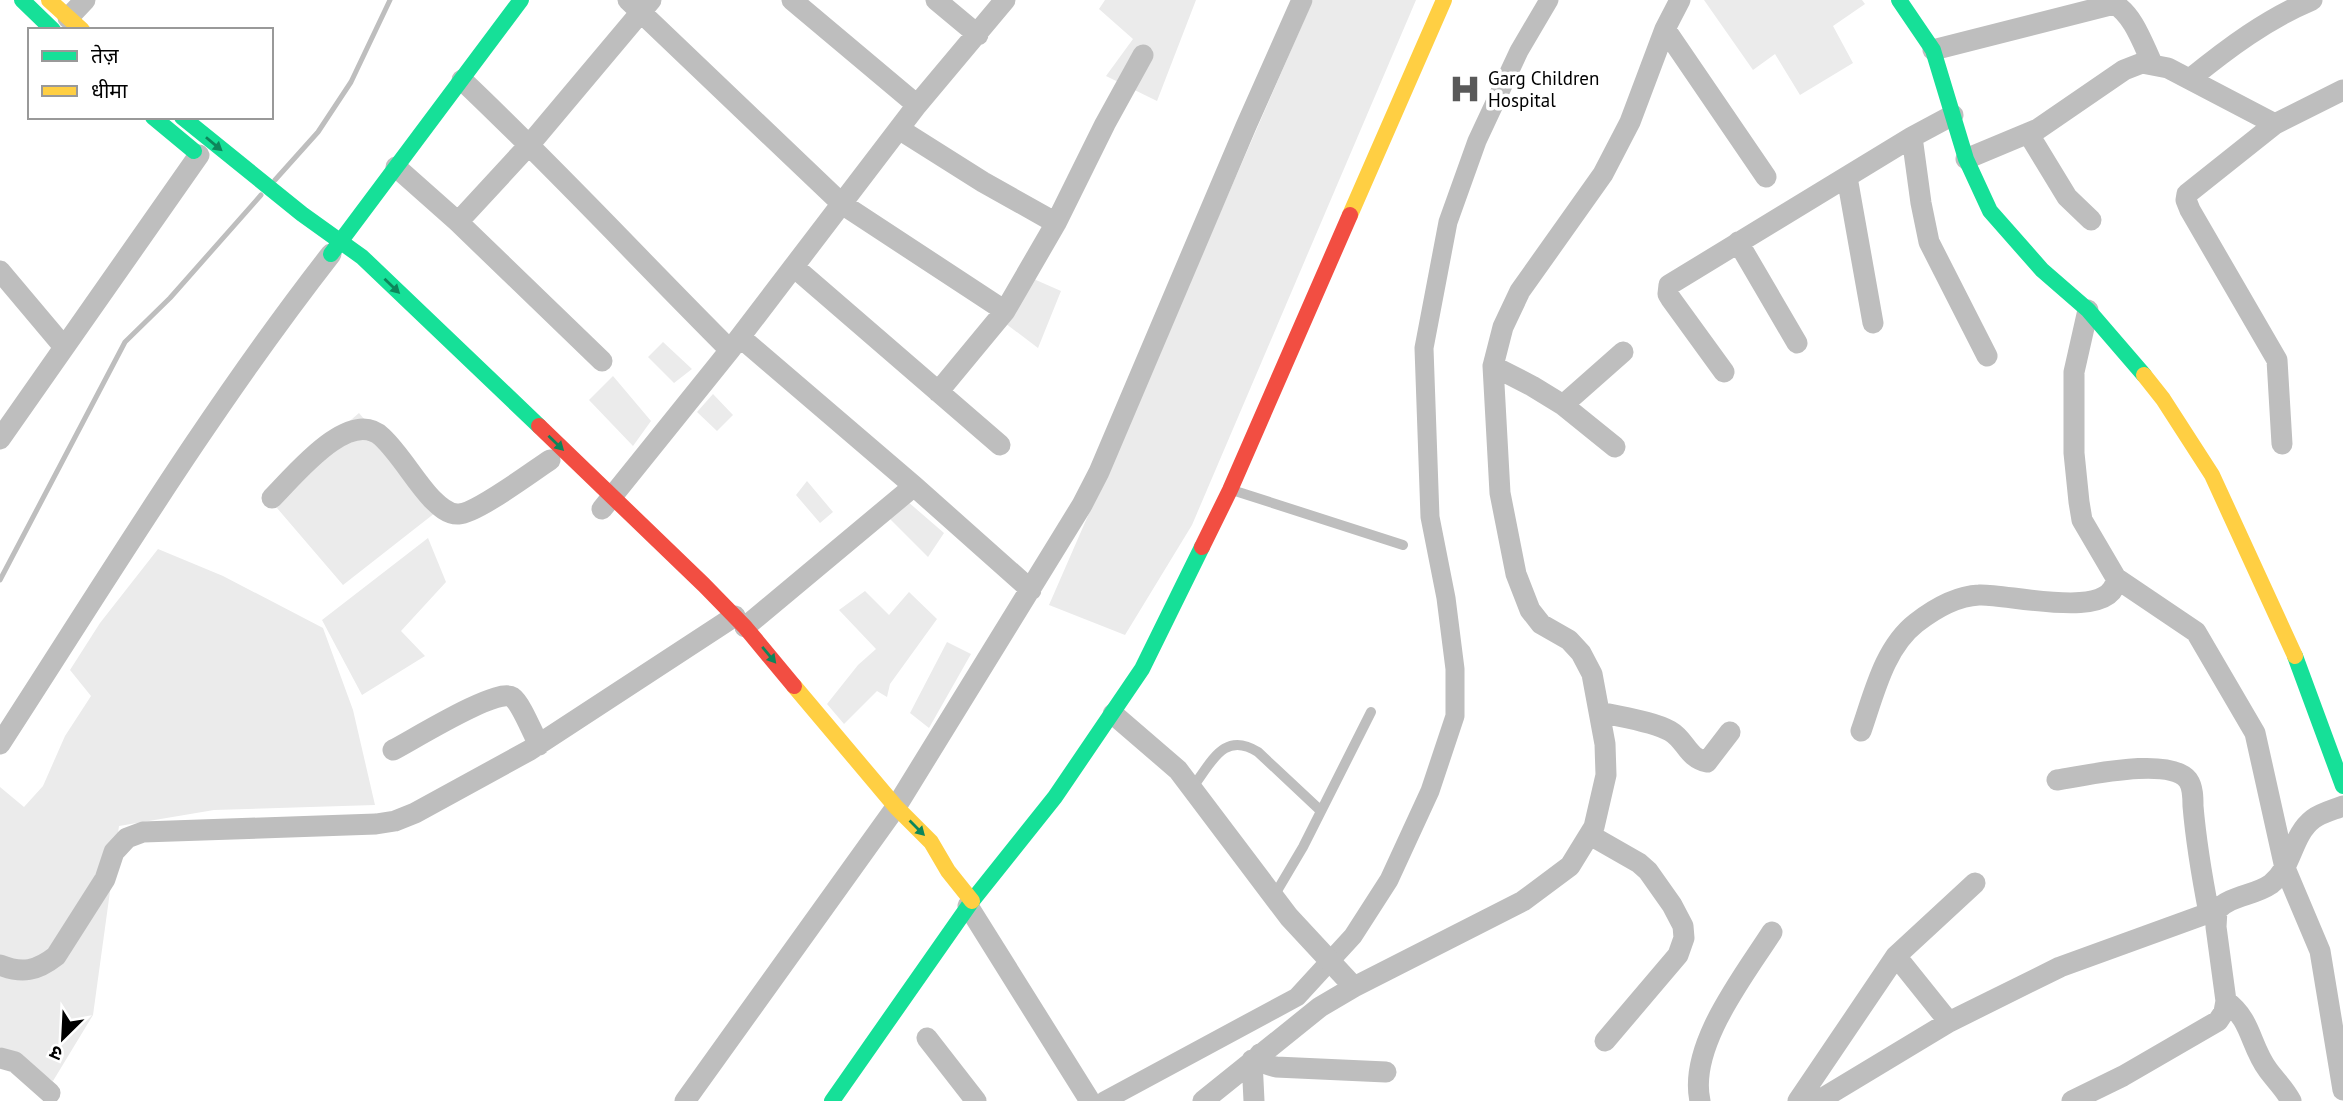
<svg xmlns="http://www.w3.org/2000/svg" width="2343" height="1101" viewBox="0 0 2343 1101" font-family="'PT Sans','Noto Sans Devanagari',sans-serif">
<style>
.green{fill:#ebebeb}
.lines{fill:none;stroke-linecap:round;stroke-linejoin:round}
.stream{stroke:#bebebe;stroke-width:5}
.canal{stroke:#bebebe;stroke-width:19}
.lane{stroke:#bebebe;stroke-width:10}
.street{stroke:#bebebe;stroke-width:21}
.fast{stroke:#16e098;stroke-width:16}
.slow{stroke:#ffcf43;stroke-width:16}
.jam{stroke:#f24e42;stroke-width:16}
.oneway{fill:#0d865b}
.labels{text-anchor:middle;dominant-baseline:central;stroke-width:7;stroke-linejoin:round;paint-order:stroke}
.poi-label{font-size:19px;fill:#000;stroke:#fff;text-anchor:start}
</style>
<rect width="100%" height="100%" fill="#fff"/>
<path class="green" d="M1105,0h91l-39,101 -51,-25 27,-37 -34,-30z
M1313,0h103l-224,525 -67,110 -76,-30z
M1704,0h158l3,4 -32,22 20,37 -53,32 -25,-41 -22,16z
M1020,273l41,18 -23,57 -41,-31z
M663,342l29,27 -18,14 -26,-26z
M613,376l38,45 -18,25 -44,-46z
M713,394l20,21 -16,16 -20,-19z
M359,413l81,96 -97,76 -78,-91z
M807,481l26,31 -13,11 -24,-28z
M907,501l37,32 -16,24 -40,-40z
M428,538l18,44 -45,49 24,25 -63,39 -40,-75z
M158,549l65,27 100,52 30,82 22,95 -161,5 -95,16 -26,189 -40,66 -53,-34v-260l24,20 19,-21 22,-50 26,-40 -21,-26 30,-47z
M865,591l24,24 20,-23 28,27 -47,65 -3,13 -10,-6 -33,33 -17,-20 31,-39 18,-16 -37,-39z
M947,642l24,12 -42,74 -19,-15z"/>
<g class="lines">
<path class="stream" d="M275,180l43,-48 33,-50 39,-82
M0,580l125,-238 45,-44 91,-103"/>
<path class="canal" d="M1104,1101l193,-104 56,-61 36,-56 41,-89 25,-75v-47l-9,-71 -16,-81 -6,-169 24,-126 29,-81 42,-90 30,-51"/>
<path class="lane" d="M1232,490l171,55
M1192,788c19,-24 31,-58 66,-36l63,59
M1274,896l29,-49 68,-135"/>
<path class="street" d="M628,0l214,204 163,107
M792,0l125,105
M936,0l42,35
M68,18l17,-18
M1665,29l101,148
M1933,50l181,-46c19,10 29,40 38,59
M2190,79c38,-31 77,-60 122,-79
M462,80c92,87 178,180 268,270
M1953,115l-41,22 9,66 8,39 58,114
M899,129l84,53 73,41
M2028,133l39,64 24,23
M1966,159l72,-30 86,-59 18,-7 26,5 107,56
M396,167l62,55 144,139
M1847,177l26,146
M458,222l72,-78 121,-144
M1738,242l59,101
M794,267l206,178
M0,271l64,76
M740,337l174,149 117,104
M1493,366l39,20 31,19 52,42
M1724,372l-53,-73 -3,-5 1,-9 243,-148
M938,392l67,-81 51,-88 49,-99 38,-69
M1563,405l60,-53
M0,439l199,-284
M2282,444l-5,-84 -87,-150 -4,-10 1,-6 88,-70 68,-34
M272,498c22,-22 78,-92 110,-61 19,18 32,43 50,62 7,7 16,16 27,15 18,-1 74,-43 91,-54
M602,509l128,-159 187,-245 88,-105
M2116,578l80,54 59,101 30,135 35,83 23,139
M745,627l169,-141
M1600,712c20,5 52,9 70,19 16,9 17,27 37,31l23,-30
M1113,714l65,56 111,147 65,70
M1861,731c13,-37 23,-83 55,-108 18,-14 41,-27 63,-28 27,-2 136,28 137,-17l-34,-58 -3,-18 -5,-49v-81l14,-62
M0,744c107,-165 210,-335 331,-490
M393,750c18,-9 104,-63 119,-53 9,6 21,37 27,48
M2057,780c28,-4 112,-24 131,0 5,7 5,18 5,26 3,36 9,71 16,107
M1590,835l49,28 9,8 24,34 11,21 1,12 -6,17 -73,86
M968,906l122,195
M1896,956l53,66
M0,965c22,9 37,6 56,-9l49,-77 9,-27 13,-14 16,-6 233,-8 19,-3 20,-8 115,-63 205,-134
M2226,1001c26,19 24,45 42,69 8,11 17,19 23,31
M927,1038l49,63
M1260,1054l9,11 7,2 110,5
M0,1058l15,4 35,31
M1252,1060l2,41
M685,1101l211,-294 186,-302 17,-33 147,-346 56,-126
M1203,1101l117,-94 34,-20 169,-86 47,-35 24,-39 12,-52 -1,-31 -13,-70 -11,-21 -12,-13 -28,-16 -11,-14 -14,-36 -16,-81 -7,-127 10,-39 17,-36 83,-117 27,-52 35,-93 15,-29
M1700,1101c-12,-55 44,-125 72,-169
M1798,1101l98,-145 79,-73
M1818,1101l131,-79 111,-55 157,-57
M2072,1101l51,-25 95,-55 6,-9 2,-11 -10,-74 1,-17c14,-15 37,-14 54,-26 22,-17 20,-48 42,-65 8,-6 20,-9 30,-13"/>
<path class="fast" d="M22,0l31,30
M1899,0l34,50 33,109 24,52 52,59 46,40 56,65
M153,117l41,34
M182,117l120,97 60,43 177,169
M331,254l190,-254
M2295,656l48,130
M832,1101l140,-200 83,-104 87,-128 60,-122"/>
<path class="slow" d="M49,0l33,30
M1350,215l94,-215
M2144,375l19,24 49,76 83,181
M794,686l102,121 35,35 17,29 24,30"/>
<path class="jam" d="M539,426l165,159 41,42 49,59
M1202,547l28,-57 120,-275"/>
</g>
<defs><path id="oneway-solid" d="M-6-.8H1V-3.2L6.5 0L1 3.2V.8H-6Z" transform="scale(1.75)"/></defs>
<g class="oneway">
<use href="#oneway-solid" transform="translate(214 144) rotate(40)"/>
<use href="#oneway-solid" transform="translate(392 286) rotate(44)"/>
<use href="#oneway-solid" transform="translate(556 443) rotate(44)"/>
<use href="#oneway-solid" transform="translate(769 655) rotate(50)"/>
<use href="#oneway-solid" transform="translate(917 828) rotate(45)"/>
</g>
<defs>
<symbol id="hospital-bare" viewBox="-9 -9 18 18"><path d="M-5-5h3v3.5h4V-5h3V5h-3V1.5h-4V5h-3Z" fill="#595959" stroke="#fff" stroke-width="2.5" paint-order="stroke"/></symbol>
</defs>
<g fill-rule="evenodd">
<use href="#hospital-bare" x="1443" y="67" width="44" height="44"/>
</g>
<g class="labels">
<g class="poi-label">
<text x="1488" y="78">Garg Children<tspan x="1488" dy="22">Hospital</tspan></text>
</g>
</g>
<rect x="28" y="28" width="245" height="91" fill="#ffffff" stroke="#999999" stroke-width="2"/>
<rect x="42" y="51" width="35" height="10" fill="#16e098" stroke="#999999" stroke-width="2"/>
<text x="91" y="63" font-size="21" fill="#000000">तेज़</text>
<rect x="42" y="86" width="35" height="10" fill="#ffcf43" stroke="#999999" stroke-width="2"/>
<text x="91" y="98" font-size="21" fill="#000000">धीमा</text>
<g transform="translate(63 1038) rotate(204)" stroke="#ffffff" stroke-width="5" paint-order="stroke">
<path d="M0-5L12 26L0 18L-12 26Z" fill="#000000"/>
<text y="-10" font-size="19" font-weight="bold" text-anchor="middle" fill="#000000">उ</text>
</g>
</svg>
